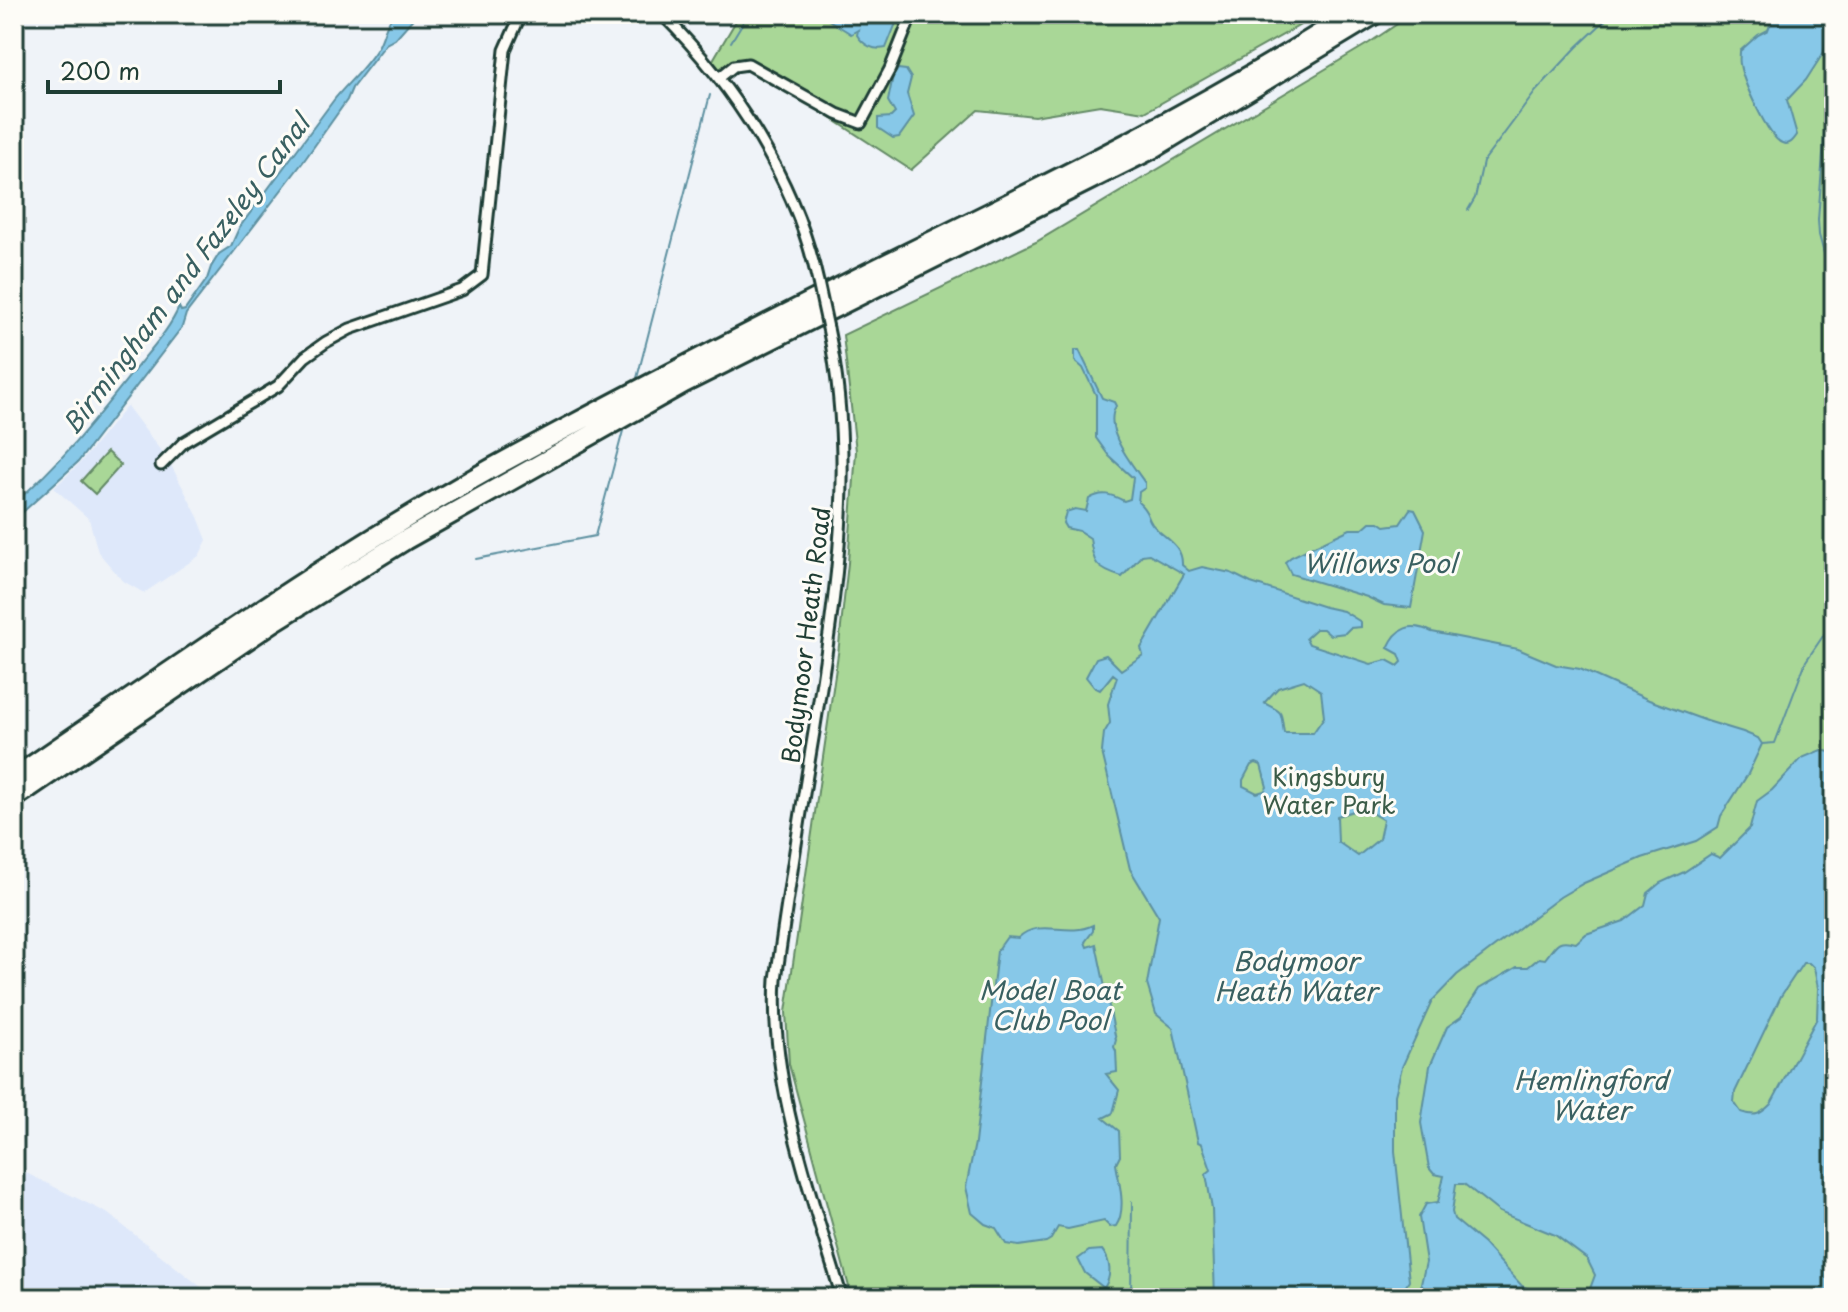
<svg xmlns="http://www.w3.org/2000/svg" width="1848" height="1312" viewBox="0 0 1848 1312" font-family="'Playpen Sans',sans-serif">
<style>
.built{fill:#dee8fa}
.green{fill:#a9d797;stroke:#648a66;stroke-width:2}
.water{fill:#87c8e8;stroke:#5d90a0;stroke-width:2;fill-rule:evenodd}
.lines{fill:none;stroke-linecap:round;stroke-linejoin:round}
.stream{stroke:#5d90a0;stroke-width:2}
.minor-casing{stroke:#1f3d34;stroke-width:15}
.motorway-casing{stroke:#1f3d34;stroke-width:24}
.minor{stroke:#fdfcf7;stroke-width:9}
.motorway{stroke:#fdfcf7;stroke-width:18}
.minor-bridge-casing{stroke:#1f3d34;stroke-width:15;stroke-linecap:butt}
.minor-bridge{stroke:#fdfcf7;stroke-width:9}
.labels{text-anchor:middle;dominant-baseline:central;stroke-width:6;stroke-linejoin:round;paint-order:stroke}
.street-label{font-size:24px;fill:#1f3d34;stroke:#fdfcf7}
.park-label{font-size:24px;fill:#3b5c48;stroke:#fdfcf7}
.water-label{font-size:26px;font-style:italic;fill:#396061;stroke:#fdfcf7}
</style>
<rect width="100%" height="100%" fill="#eff3f8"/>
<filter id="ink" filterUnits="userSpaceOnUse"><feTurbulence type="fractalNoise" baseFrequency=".0125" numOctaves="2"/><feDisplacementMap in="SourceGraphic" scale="16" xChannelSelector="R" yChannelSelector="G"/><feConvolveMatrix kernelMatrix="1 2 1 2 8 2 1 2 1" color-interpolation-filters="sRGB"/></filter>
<g filter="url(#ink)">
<path class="built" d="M127,406l43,57 28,54 9,23 -8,16 -55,37 -21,-12 -25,-29 -9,-33 -35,-31 26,-25z
M14,1167l93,46 103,81 -3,4h-193z"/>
<path class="green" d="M740,14h580l-175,98 -45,-7 -66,11 -56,-6 -67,60 -163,-106 -29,14 -9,-13z
M1412,14h422v1284h-982l-63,-234 -3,-52 52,-358 10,-91 8,-112 -13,-116 193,-93 333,-199z
M107,452l14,13 -26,29 -14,-13z"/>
<path class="water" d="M395,14h22l-22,25 -9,5 -34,44 -5,12 -44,62 -117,152 -4,13 -104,135 -64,58v-17c47,-39 84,-87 122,-135 14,-18 34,-39 43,-61l2,4 4,-1 22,-31 4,-12 8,-13 12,-8 8,-18 94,-127c14,-18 33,-33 45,-54 7,-12 6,-23 17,-33z
M819,14h67l10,9 -10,25c-12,3 -23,-3 -29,-13l1,-5 -7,4 -3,-2z
M1774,14h57l-7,38 -18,28 -19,20 10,35c-4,6 -8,11 -15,8 -14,-5 -40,-64 -42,-79 -1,-4 0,-8 0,-13l18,-16 10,-5z
M898,69l8,1 5,8 -4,16 7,22 -15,21 -6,1 -15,-10v-10l13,-1 4,-4 -7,-12 5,-25z
M1075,350h4l23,48 12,4 2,4c-14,23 16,58 29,77v5l-6,4 -1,10c11,10 8,13 14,22 11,14 31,20 30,41l7,6 13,-4 29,6 20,10 74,24 18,4 18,11v5l-11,1 -5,5 -15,2 -7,-6h-7l-10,9 3,6 62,20 16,-4 11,6 4,-4 -3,-8 -11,-6c9,-21 23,-26 44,-16l86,17 38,16 24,4 69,31 58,21 36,11 15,6 4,6 -14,30 -27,42 -3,11 -22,14 -54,17 -58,25 -24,14 -103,78 -25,26 -30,66 -7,28v56l14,130 -5,8 -1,9h-188l-3,-89 -6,-35 5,-4 -9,-26 -4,-2 -25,-114 -17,-14 -9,-30 12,-67 -29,-48 -28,-117 2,-19 6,-10 -2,-19 9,-27 -4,-3 -13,16 -6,-3 -8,-10 10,-19 10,-3 15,15 22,-15 -2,-7 43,-74 -35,-20 -7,1 -20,22c-26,-8 -29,-13 -32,-39l-11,-7 -13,-3 -3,-5 3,-11 9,-3 11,2 3,-12c13,-8 22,-5 35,2l6,-2 3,-21 -24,-22 -13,-18v-43l-13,-27 -8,-7zM1304,680l17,11 3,26 -11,16h-29c-4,-23 1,-19 -20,-30l14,-15zM1256,763l5,2 6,22 -3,4 -7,2 -14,-7v-6l8,-15zM1363,808l20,12 -4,19 -21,17 -20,-14 -1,-26z
M1410,509l5,1 10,20 -14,78 -27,-3 -17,-8 -76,-23 -6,-12 6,-5 59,-28h12l8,-7h9l6,4 15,-2z
M1821,750l13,3v545h-252l6,-4 7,-19 -8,-16 -32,-24 -56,-23 -35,-28h-8l-4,28 2,7 30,25 38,42 27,12h-119l-9,-14 5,-22 -7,-45 7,-13 12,-2 6,-26 -10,-2 -5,-6 -8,-45 9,-57 17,-39 14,-10 18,-28 38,-22h11l11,-9 6,1c12,-15 11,-21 31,-16l10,-9 38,-13 21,-16 3,-12 12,-10 24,-11 27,-18 9,4 30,-30 7,-27 15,-11 30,-32zM1803,963h6l5,5 4,20 -1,30 -46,86c-11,11 -16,13 -30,8l-7,-10 1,-10 46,-96z
M1093,925v6l-8,11 2,5 9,-3 20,96 -2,7 2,4 1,21 -11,2 13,16 -6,23 -10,5 16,13 1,25 -4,8c3,18 11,46 0,62l-6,1 -6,-6 -36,8 -10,-2 -7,12 -5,3 -27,4 -13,-2 -10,-16 -11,-4 -13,-11 -6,-26 9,-44 22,-192 10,-14 11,1c22,-21 48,0 75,-13z
M1102,1250c9,11 10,26 2,38l-19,-15 -7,-14 11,-8z"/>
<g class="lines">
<path class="stream" d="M731,42l17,-28
M1834,52l-4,11 -12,157 1,15 15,55
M1468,210l7,-12 8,-36 53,-71 41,-44 35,-33
M636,382l74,-287
M476,559l119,-23 29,-109
M1762,744l13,-1 31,-82 28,-41
M1131,1298l1,-96"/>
<defs>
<path id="minor" d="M662,14c73,73 134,167 156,268
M719,78l15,-12 14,-2 89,50 24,9 29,-54 22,-55
M828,328c29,135 8,265 -13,398 -14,84 -27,169 -39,253 -7,103 37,220 66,319
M161,465l23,-23 94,-56 27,-29 21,-15 24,-13 112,-39 20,-15 23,-225 16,-36"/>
<path id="motorway" d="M14,778c169,-115 335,-234 515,-330 125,-67 252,-132 379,-195 151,-74 302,-148 443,-239
M14,798l259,-176 132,-82 279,-157 468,-234 223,-135"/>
</defs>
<use href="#minor" class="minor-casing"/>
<use href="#motorway" class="motorway-casing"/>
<use href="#minor" class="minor"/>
<use href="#motorway" class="motorway"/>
<defs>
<path id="minor-bridge" d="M818,282l10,46"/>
</defs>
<use href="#minor-bridge" class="minor-bridge-casing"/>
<use href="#minor-bridge" class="minor-bridge"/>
</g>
</g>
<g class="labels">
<g class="street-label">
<text transform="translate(805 635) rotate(-83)">Bodymoor Heath Road</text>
</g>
<g class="park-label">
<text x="1329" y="776">Kingsbury<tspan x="1329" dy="28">Water Park</tspan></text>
</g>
<g class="water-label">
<text transform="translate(185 274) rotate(-53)">Birmingham and Fazeley Canal</text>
<text x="1380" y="562">Willows Pool</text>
<text x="1296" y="960">Bodymoor<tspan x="1296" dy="30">Heath Water</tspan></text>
<text x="1050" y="989">Model Boat<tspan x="1050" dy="30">Club Pool</tspan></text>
<text x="1591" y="1079">Hemlingford<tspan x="1591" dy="30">Water</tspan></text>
</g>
</g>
<rect width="1848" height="1312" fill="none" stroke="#fdfcf7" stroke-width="48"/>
<rect x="24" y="24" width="1800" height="1264" fill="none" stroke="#1f3d34" stroke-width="3" filter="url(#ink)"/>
<path d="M48 80v12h232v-12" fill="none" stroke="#1f3d34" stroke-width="4"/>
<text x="60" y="80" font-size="24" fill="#1f3d34" stroke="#fdfcf7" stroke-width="6" paint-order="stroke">200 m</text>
</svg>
